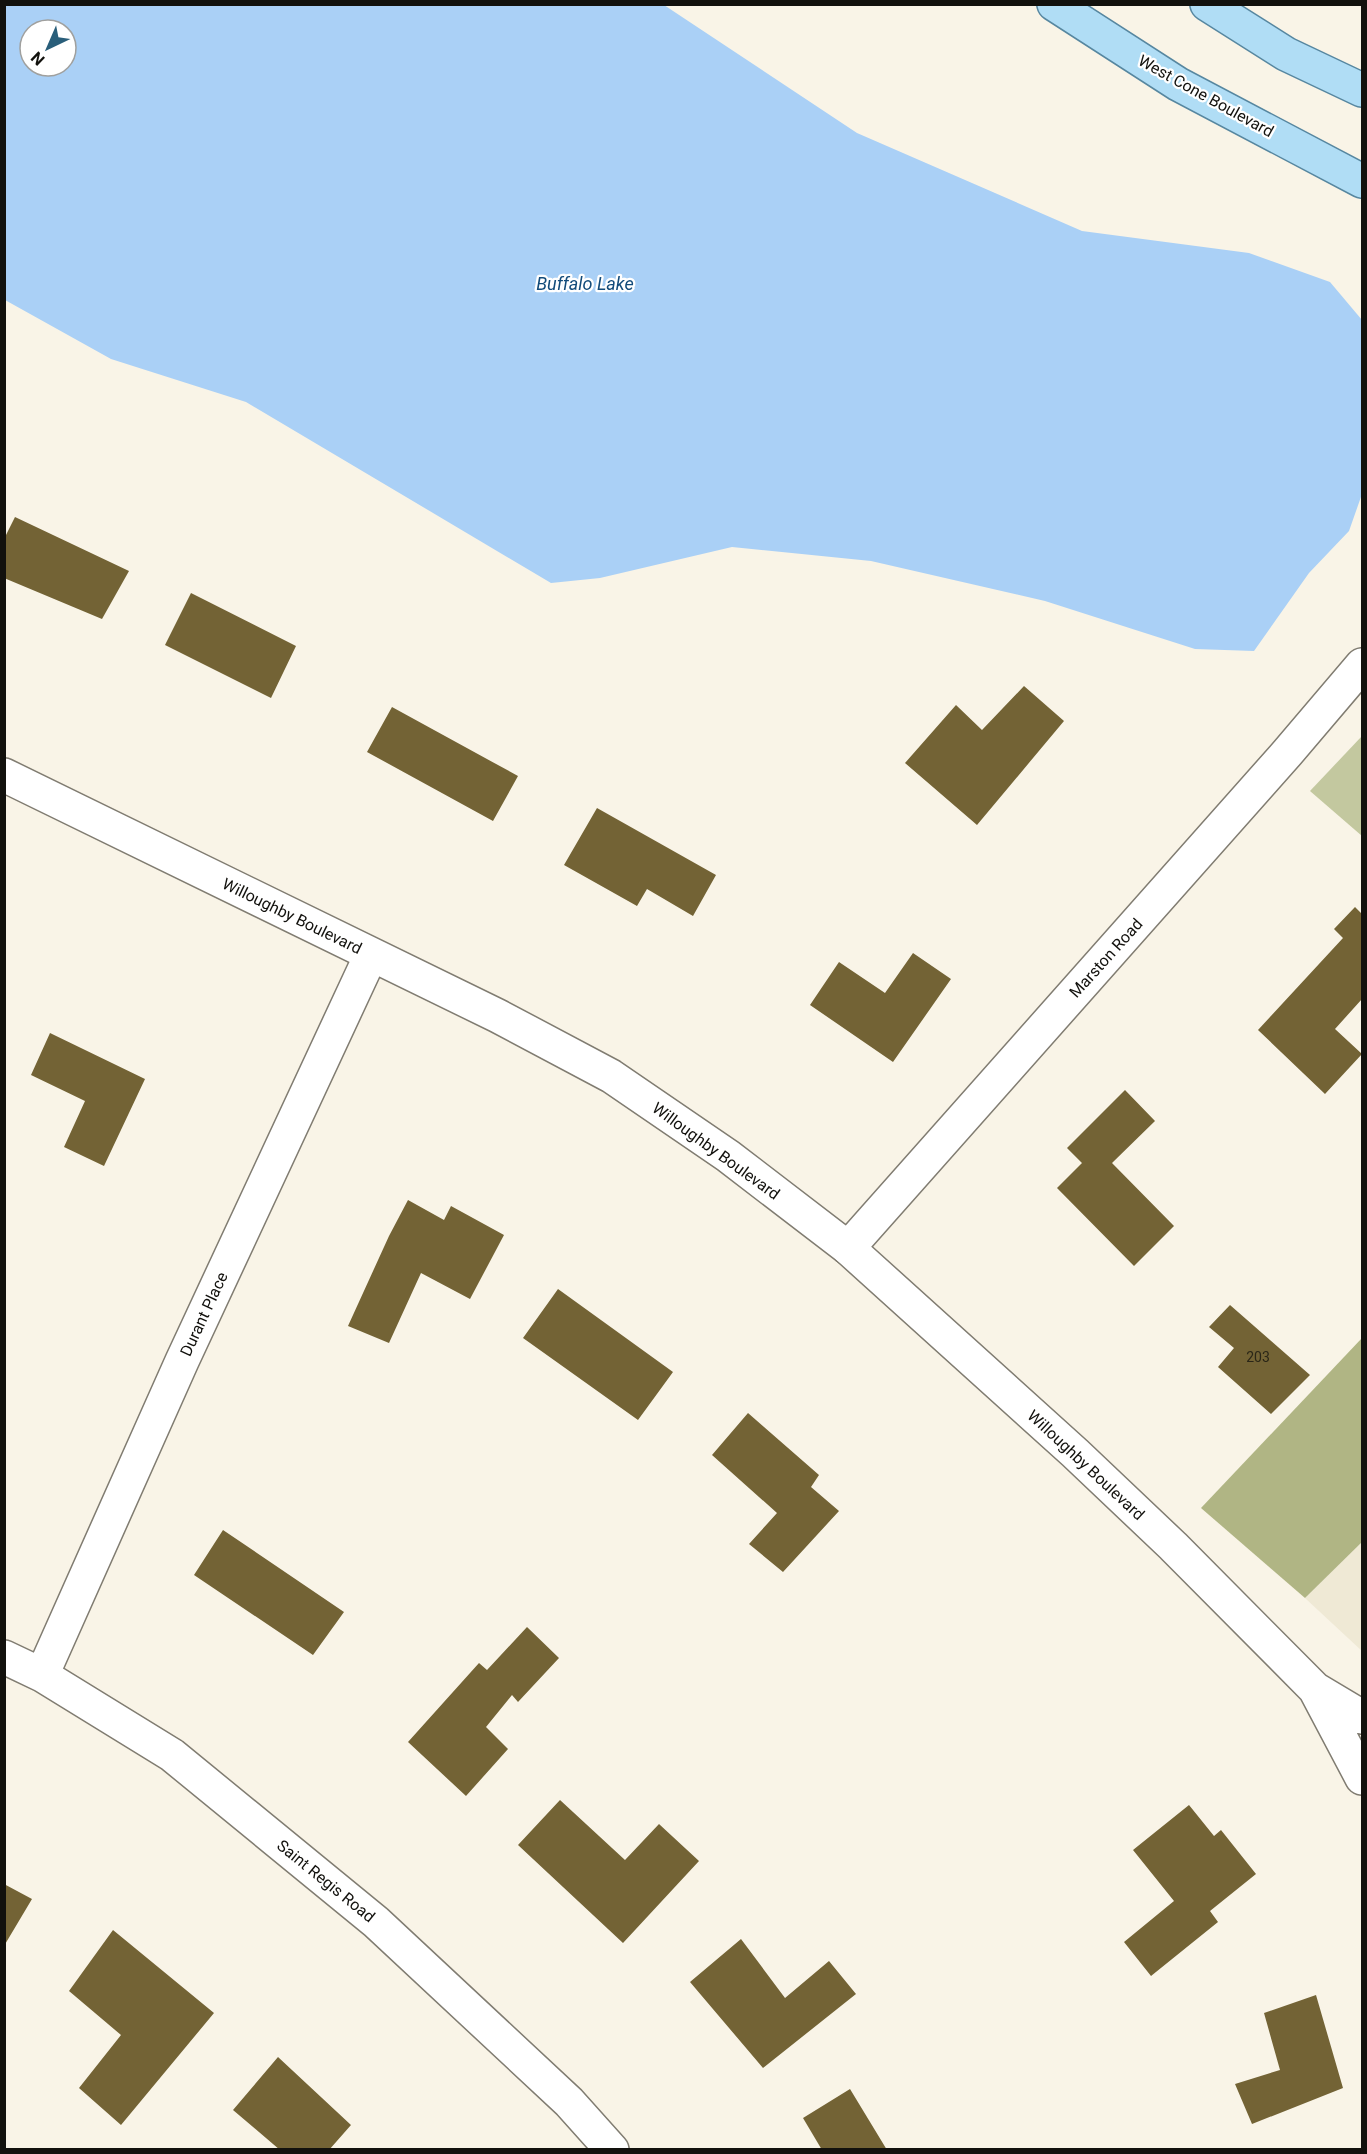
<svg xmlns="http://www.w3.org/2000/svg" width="1367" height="2154" viewBox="0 0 1367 2154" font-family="Roboto,sans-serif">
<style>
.built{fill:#efe9d5}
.green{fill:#c3c89f}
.forest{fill:#b0b584}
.water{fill:#aad0f6;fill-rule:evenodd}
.building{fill:#736335}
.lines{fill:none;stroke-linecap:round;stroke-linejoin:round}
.minor-casing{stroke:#807c71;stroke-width:36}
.tertiary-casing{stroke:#807c71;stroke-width:36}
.primary-casing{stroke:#5787a0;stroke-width:36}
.minor{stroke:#fff;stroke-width:33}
.tertiary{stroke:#fff;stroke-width:33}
.primary{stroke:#b0ddf5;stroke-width:33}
.labels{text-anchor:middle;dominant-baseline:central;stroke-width:4.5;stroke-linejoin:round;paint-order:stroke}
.number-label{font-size:14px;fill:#2a2617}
.street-label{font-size:16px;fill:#12110d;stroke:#fff}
.water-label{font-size:18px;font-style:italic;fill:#124b7a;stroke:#fff}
</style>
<rect width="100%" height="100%" fill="#f9f4e7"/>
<path class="built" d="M1362,1542v109l-57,-53z"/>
<path class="green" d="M1362,736v100l-52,-45z"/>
<path class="forest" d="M1362,1338v204l-57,56 -104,-90z"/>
<path class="water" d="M5,4l659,1 193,128 225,98 167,22 81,29 32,38v174l-13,37 -40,42 -55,78 -59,-2 -150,-48 -174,-40 -139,-14 -132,31 -49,5 -305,-181 -135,-43 -106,-59zM30,30h36v36h-36z"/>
<path class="building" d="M15,517l114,54 -27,48 -98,-41v-39z
M191,593l105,53 -25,52 -106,-53z
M1024,686l40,35 -87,104 -72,-62 51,-58 26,25z
M392,707l126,69 -25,45 -126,-69z
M597,808l119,67 -23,41 -46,-27 -10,17 -73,-41z
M1355,907l7,7v85l-27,30 27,25 -37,40 -67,-64 85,-92 -9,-9z
M913,953l38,26 -58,83 -83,-57 29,-43 46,31z
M50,1033l95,46 -41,87 -40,-19 21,-46 -54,-26z
M1125,1090l30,31 -43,42 62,63 -40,40 -77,-78 25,-25 -15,-15z
M408,1200l36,20 7,-14 53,29 -34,64 -49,-26 -32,70 -41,-17 41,-90z
M558,1289l115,83 -35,48 -115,-82z
M1230,1305l80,70 -39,39 -53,-47 16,-19 -25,-21z
M748,1413l71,62 -8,12 28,24 -56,61 -34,-28 28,-31 -65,-58z
M223,1530l121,82 -31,43 -119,-80z
M527,1627l32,31 -41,44 -6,-7 -26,32 22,22 -42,47 -58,-54 71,-79 8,7z
M560,1800l65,60 34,-36 40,37 -76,82 -105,-98z
M1189,1805l25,31 7,-6 35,44 -46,37 8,11 -67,54 -27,-34 50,-41 -41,-51z
M4,1884l28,15 -28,47z
M113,1930l101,83 -93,112 -42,-37 42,-53 -52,-44z
M741,1939l44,59 44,-37 27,33 -93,74 -73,-86z
M1316,1995l27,93 -91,36 -17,-40 45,-14 -16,-57z
M278,2057l73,68 -22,25h-49l-47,-40z
M850,2089l37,61h-65l-19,-32z"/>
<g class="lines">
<defs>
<path id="minor" d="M848,1248l440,-496 74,-87
M4,1657l38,18 130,80 204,167 193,180 43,48
M42,1675l140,-314 189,-406"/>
<path id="tertiary" d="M4,775l494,241 113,60 117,80 120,92 227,205 98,93 142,143 47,28
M1315,1689l47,89"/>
<path id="primary" d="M1054,4l124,80 184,97
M1207,4l79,50 76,36"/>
</defs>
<use href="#minor" class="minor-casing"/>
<use href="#tertiary" class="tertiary-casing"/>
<use href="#primary" class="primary-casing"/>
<use href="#minor" class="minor"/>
<use href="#tertiary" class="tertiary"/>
<use href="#primary" class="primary"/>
</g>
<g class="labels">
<g class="number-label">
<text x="1258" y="1357">203</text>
</g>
<g class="street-label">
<text transform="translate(1206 96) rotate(29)">West Cone Boulevard</text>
<text transform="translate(292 916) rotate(26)">Willoughby Boulevard</text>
<text transform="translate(1106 958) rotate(-48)">Marston Road</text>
<text transform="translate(716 1151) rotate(36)">Willoughby Boulevard</text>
<text transform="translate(204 1314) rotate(-65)">Durant Place</text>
<text transform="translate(1086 1465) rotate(43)">Willoughby Boulevard</text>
<text transform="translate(326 1881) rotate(39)">Saint Regis Road</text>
</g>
<g class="water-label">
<text x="585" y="283">Buffalo Lake</text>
</g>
</g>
<rect width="1367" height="2154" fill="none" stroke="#12110d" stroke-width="12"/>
<g transform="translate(48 48) rotate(224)"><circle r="28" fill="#ffffff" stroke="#a0a09e" stroke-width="1.5"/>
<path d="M0-4.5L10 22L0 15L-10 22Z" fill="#295e7a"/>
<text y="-9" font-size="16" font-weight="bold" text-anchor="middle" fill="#12110d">N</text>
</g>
</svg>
